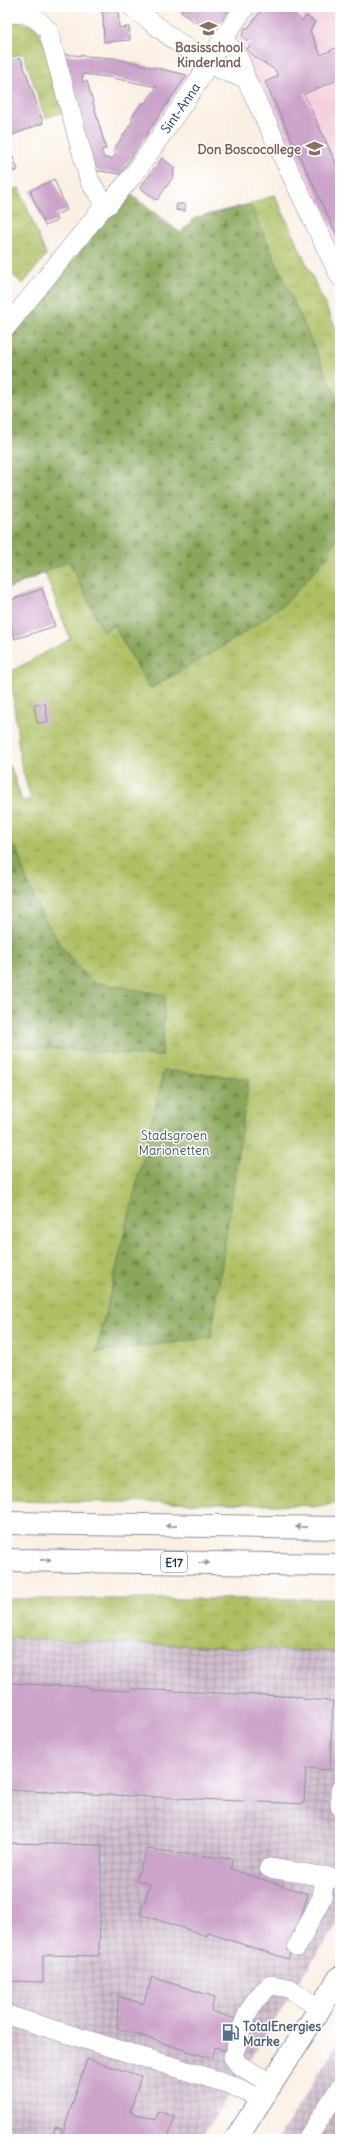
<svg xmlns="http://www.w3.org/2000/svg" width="347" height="2146" viewBox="0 0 347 2146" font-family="Delius,sans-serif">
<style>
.built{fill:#f4cfdd}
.industrial{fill:url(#industrial-grid)}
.grass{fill:url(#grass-tufts);stroke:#647861}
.forest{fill:url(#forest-firs);stroke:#526a5c}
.building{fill:#cca3c9;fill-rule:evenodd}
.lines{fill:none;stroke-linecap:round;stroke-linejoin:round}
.minor-casing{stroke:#8a8fa0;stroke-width:20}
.major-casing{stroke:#8a8fa0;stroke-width:24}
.highway-casing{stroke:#8a8fa0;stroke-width:24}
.minor{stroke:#fff;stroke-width:19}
.major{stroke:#fff;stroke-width:22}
.highway{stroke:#fff;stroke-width:22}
.oneway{fill:#8d97ae}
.labels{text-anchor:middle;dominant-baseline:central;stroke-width:3;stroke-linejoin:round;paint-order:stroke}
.shield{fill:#fff;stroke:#5f6d8e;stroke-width:1}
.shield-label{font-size:12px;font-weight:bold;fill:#1b2f5e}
.education-label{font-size:13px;font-weight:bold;fill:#785e54;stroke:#fff}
.street-label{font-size:13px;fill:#1b2f5e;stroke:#fff}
.park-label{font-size:13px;fill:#475a60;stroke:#fff}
.service-label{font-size:13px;font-weight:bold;fill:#4e5e75;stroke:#fff;text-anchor:start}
</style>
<defs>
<pattern id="industrial-grid" width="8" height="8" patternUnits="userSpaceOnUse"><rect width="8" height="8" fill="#d0bdcd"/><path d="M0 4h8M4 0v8" fill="none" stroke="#a89aaa"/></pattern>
<pattern id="grass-tufts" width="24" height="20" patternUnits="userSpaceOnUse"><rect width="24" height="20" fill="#aec064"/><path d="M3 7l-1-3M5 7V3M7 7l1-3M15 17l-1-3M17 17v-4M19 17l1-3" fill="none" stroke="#8d9c56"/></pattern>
<pattern id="forest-firs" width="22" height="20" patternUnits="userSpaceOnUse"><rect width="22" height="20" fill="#8aa65a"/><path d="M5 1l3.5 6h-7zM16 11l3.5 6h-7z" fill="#70884e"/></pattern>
</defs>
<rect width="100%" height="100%" fill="#fff"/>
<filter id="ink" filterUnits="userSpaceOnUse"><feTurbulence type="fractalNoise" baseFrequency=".025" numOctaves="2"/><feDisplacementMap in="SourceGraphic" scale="8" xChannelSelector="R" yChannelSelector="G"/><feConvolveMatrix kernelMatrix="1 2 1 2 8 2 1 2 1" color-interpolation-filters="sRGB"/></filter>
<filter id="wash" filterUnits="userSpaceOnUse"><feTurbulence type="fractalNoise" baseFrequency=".012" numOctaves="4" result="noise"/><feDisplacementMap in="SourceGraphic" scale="16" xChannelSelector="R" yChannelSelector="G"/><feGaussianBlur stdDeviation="0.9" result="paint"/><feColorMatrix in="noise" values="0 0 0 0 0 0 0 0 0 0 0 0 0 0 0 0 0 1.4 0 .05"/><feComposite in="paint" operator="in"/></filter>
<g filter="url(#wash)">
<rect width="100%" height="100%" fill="#faefe3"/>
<path class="built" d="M173,7h60l-22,29z
M257,7h83v249l-103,-214 -2,-7 2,-4z"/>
<path class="industrial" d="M7,1638l333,14v268l-40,60 -99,159h-194z
M340,2039v100h-61l4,-8z"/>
<path class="grass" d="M7,18l29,9 9,18 19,67 -19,6 -22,-65 -16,6z
M19,188l27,67 -23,29 -16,-14v-79z
M275,195l65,142v1164l-21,5 -312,-6v-733h4l11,34 9,-2 -10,-34 -11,-93 60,-33 -25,-66 -38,16v-248l154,-86 34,-37 55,-14z
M7,1599h333v53l-333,-14z"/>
<path class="forest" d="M128,192l52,41 15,-15 55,-14 90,201v125l-13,27 -41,46 -48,34 -88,52 -36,-64 -11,7 -34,-71 -62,28v-248z
M7,844l10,4 6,22 16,39 21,35 20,26 13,12 72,13 -3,61 -155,-10z
M164,1070l85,9 -38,259 -115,14z"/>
<g id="blocks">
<path class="building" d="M100,7h18l1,21 10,-1 1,13 -26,2 -1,-26z
M184,7h47l-20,27 -30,-22z
M262,7h13l2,2 1,-2h9l15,14 4,-5 9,6 -5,9 11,24 19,-9v33l-36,15 36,78v70l-75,-160 13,-6 -3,-6 -20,-13 -8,-8 4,-5 -9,-8 3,-8h3l14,-18z
M59,54l54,4 74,17 -67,99 -28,-4zM83,74l25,3 49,10 -12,16 -4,1 -9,13v5l-19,29 3,3 -4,5 -8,-1 -3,-8 5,-1 -19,-68 -5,1z
M21,58l22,65 -36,14v-74z
M7,142l11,28 -11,4z
M162,158l13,10 -2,3 1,5 -17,24 -17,-12z
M54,179l13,31 -12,5 2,6 -12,5 -15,-35z
M177,204h8v7l-9,-1z
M42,589l13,37 -40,13 -8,-23v-15z
M45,703l3,19 -11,1 -3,-18z
M7,1683l82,4 2,2 38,2 2,-2 172,8 -1,2 31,2 -3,69 -24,-2 -2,36 -297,-14z
M7,1843l95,2 -3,111 -56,-1v27l-36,-1z
M147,1849l85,10 -1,10 77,25 -20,65 -80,-26 -1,3 -67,-22 10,-30 -14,-4z
M152,1977l63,20 -4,14 38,12 -11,32 -23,-8 -3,12 -95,-31 1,-32 25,8z
M87,2059l54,17 -11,36 25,8 3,-9 17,6 -8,22h-106z
M55,2127l7,2 -3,7 -6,-2z"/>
</g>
</g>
<g filter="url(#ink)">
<use href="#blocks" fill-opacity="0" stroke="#8a8fa0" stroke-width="1"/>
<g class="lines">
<defs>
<g id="minor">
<path d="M132,7c30,22 76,65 113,70"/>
<path d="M7,14c19,-3 29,2 41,16l42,152 13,19 6,3"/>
<path d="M222,40c12,8 21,23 23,37l95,200"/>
<path id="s1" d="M7,326l94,-116 8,-6 26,-31 61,-88 26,-45 23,-33"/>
<path d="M340,1790v16"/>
<path d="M269,1868l71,11"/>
<path d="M297,1947l25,-50 3,-21"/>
<path d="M7,2015l222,69 32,15"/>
<path d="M271,2083l-32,-18 -6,-8c9,-28 13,-54 38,-72l18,3 30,20"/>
<path d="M307,2139l33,-52"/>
</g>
<path id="major" d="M236,2139l104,-162"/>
<path id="highway" d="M7,1523l333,5
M7,1560l333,5"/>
</defs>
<use href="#minor" class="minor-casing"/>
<use href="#major" class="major-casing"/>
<use href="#highway" class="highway-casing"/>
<use href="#minor" class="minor"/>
<use href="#major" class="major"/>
<use href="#highway" class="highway"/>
</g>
<defs><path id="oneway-solid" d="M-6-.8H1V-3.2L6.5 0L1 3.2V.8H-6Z"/></defs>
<g class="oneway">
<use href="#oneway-solid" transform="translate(171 1526) rotate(-179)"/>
<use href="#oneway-solid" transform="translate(301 1527) rotate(-179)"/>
<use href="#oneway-solid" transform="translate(46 1560) rotate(1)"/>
<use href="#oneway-solid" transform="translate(204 1563) rotate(1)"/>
</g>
</g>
<defs>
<symbol id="school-bare" viewBox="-9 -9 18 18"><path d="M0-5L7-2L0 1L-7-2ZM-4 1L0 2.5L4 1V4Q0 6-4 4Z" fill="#8d6e63" stroke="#fff" stroke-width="2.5" paint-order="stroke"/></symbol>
<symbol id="fuel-bare" viewBox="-9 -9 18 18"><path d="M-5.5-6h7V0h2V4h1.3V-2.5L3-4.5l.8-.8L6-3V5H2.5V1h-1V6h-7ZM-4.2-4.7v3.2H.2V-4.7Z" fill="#5c6f8a" stroke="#fff" stroke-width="2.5" paint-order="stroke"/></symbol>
</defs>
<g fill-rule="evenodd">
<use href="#school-bare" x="196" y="16" width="25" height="25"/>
<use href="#school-bare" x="302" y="136" width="25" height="25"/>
<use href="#fuel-bare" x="218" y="2020" width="25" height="25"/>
</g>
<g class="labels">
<rect class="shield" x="161" y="1552" width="26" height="20" rx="3"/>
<g class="shield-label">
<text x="174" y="1562">E17</text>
</g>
<g class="education-label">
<text x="209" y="47">Basisschool<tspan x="209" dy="15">Kinderland</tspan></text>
<text x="301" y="149" text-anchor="end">Don Boscocollege</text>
</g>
<g class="street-label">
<text stroke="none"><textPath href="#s1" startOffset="279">Sint-Anna</textPath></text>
</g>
<g class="park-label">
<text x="174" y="1135">Stadsgroen<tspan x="174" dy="15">Marionetten</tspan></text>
</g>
<g class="service-label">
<text x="243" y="2026">TotalEnergies<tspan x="243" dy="15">Marke</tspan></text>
</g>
</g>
<rect width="347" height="2146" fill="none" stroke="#fff" stroke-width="24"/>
</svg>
